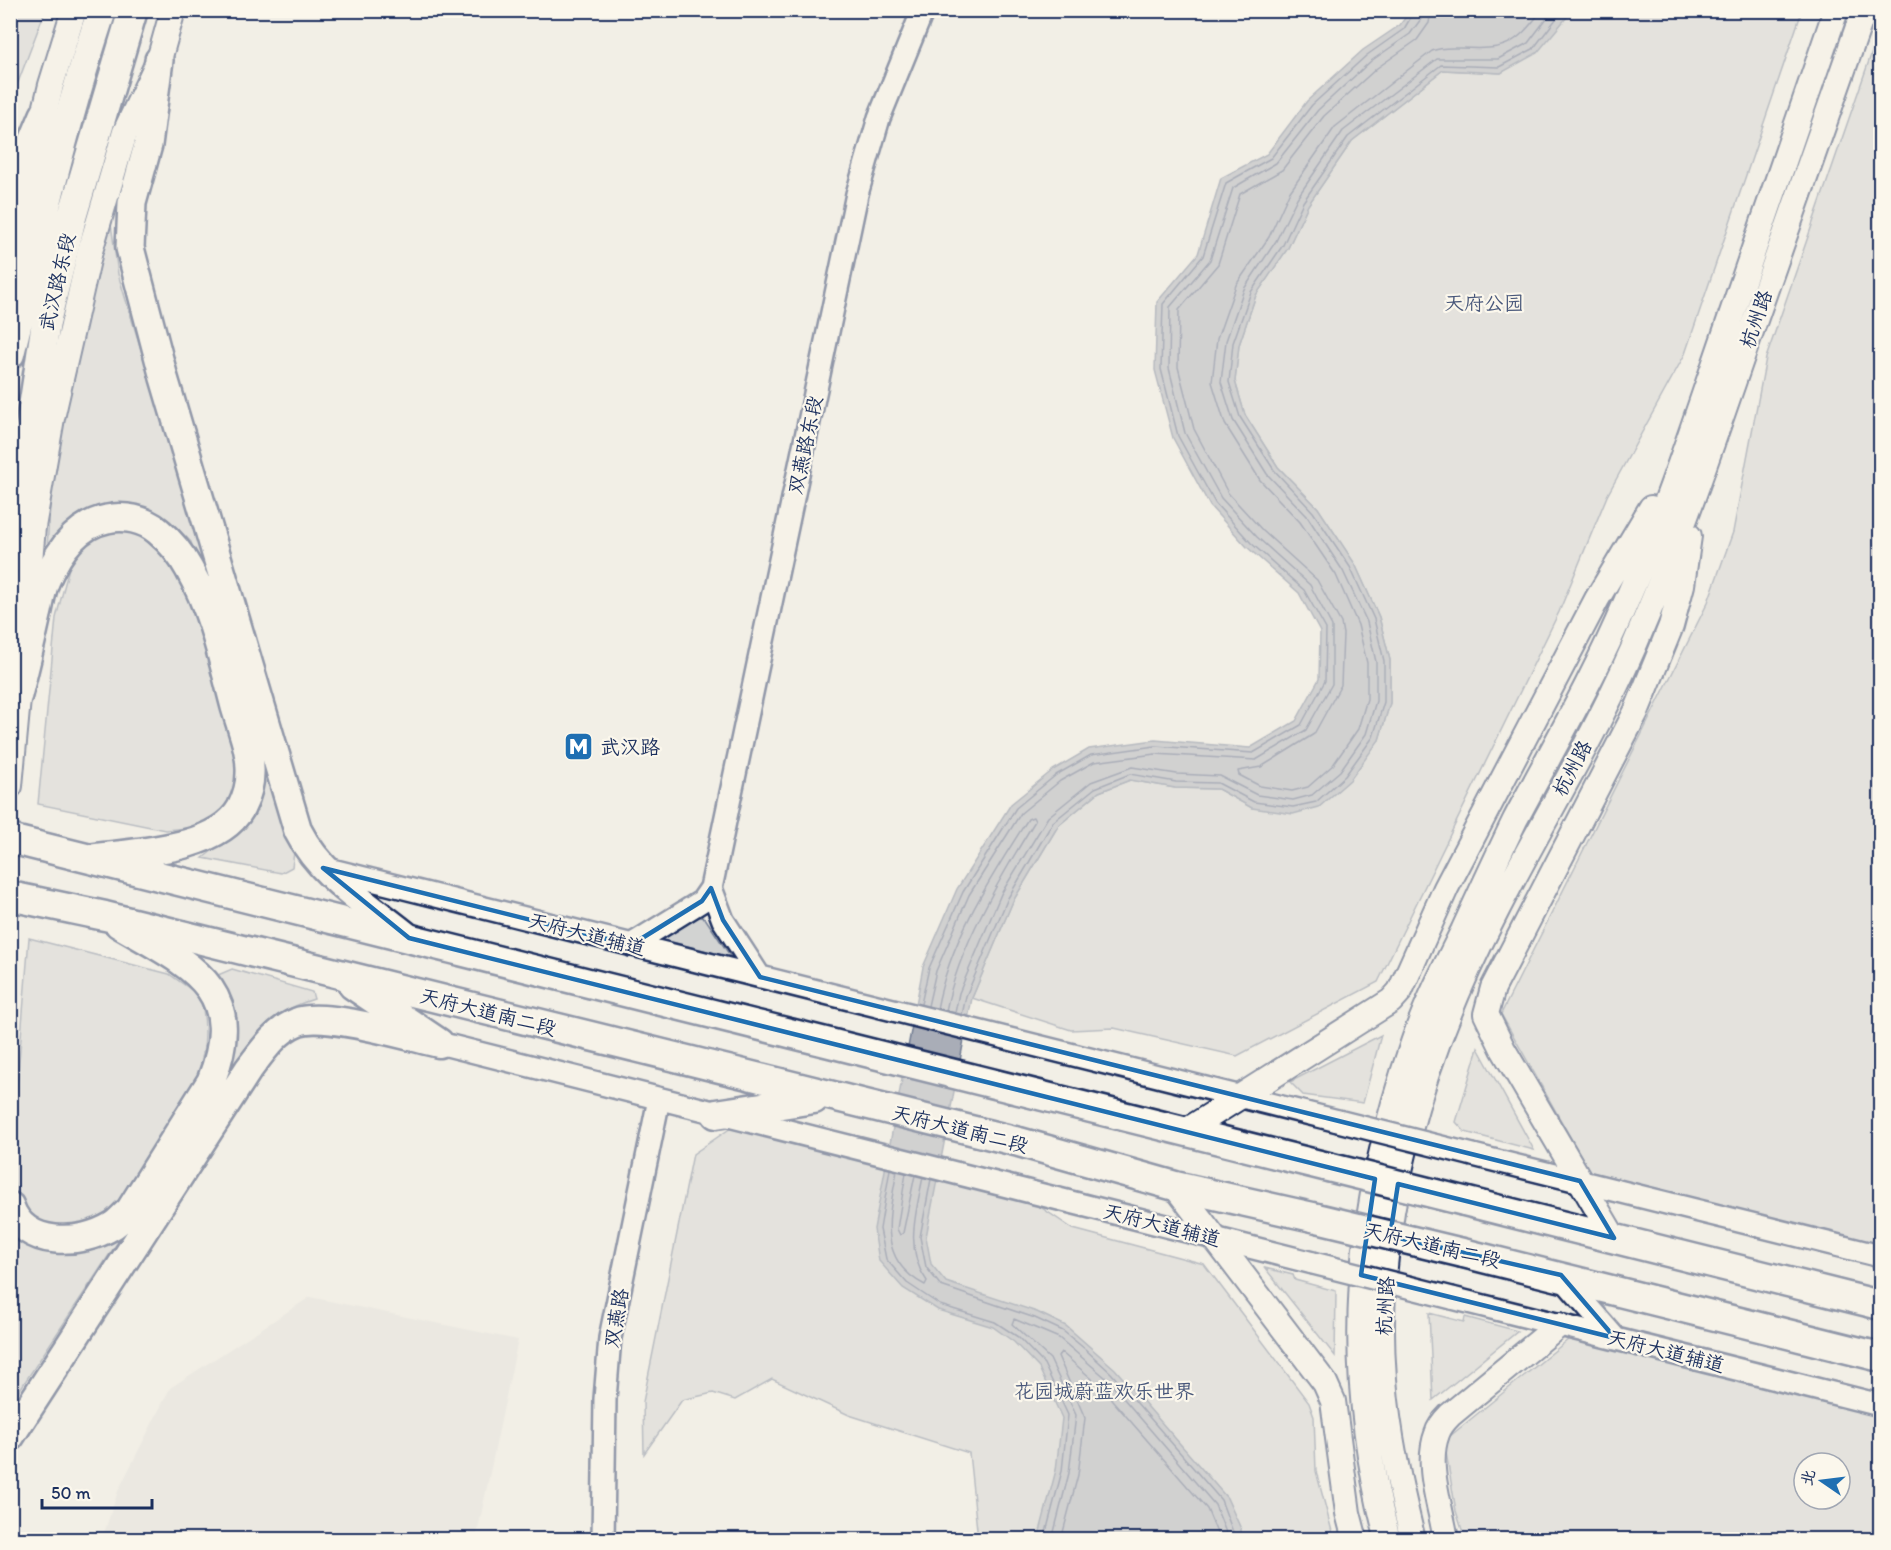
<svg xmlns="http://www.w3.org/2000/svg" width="1891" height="1550" viewBox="0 0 1891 1550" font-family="Itim,'LXGW WenKai TC',sans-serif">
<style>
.built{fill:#e2e1dc}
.green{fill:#d2d3d2;stroke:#768198;stroke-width:1.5;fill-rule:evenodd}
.water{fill:#a9adb7;stroke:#707b93;stroke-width:1.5}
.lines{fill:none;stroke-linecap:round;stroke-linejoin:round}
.shore{stroke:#546182;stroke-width:1.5}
.tertiary-casing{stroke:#1b2f5e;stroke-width:26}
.secondary-casing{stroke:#1b2f5e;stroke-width:28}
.primary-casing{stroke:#1b2f5e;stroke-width:32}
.trunk-casing{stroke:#1b2f5e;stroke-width:33}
.tertiary{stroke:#fbf7ec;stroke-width:21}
.secondary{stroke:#fbf7ec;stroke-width:24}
.primary{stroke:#fbf7ec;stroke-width:27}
.trunk{stroke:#fbf7ec;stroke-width:28}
.tertiary-bridge-casing{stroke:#1b2f5e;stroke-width:26;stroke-linecap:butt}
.trunk-bridge-casing{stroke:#1b2f5e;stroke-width:33;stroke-linecap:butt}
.tertiary-bridge{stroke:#fbf7ec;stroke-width:21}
.trunk-bridge{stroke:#fbf7ec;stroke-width:28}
.marked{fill:none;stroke:#1f6fb2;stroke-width:4.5;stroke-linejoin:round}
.labels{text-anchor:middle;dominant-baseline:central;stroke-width:4.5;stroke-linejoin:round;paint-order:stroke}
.street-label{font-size:20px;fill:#1b2f5e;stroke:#fbf7ec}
.park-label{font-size:20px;fill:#49587b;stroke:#fbf7ec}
.poi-label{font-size:20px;fill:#1b2f5e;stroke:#fbf7ec;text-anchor:start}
</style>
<rect width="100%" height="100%" fill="#f2efe6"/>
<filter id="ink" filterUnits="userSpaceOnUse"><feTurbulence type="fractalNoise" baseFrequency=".0167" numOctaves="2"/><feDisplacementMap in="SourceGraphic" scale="12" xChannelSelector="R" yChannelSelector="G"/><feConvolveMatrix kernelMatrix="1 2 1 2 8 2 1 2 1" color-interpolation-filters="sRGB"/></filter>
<g filter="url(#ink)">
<path class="built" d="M310,1297l208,43 -42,199h-374l16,-48 52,-103z"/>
<path class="green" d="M11,10l34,1 -34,90 -1,-90z
M1572,11h230l-117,343 -78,142 -48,116 -181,370 -141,74 -123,-28 -43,2 -99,-32 41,-97 45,-75 41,-34 31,-12 45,8 43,1 34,19 127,-68 11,-37v-43l-11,-43 -24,-53 -37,-56 -40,-41 -33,-52 -10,-34 4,-36 17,-50 32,-47 20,-43 44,-64 91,-71 58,3z
M1880,29v1215l-290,-72 -89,-158 207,-412 25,-70 33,-174z
M110,217l8,57 176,578 -2,15 -11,6 -78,-15 41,-33 13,-18 5,-34 -71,-231 -21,-21 -24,-11 -99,39c5,-112 35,-223 63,-332z
M110,527l29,3 41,39 51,157 10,41 -4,25 -13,17 -25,18 -34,3 -127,-26 18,-186 13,-50 19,-28z
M694,915l11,3 26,39 -75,-19z
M29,938l140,36 31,22c20,72 -22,115 -60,171 -9,13 -22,39 -33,49 -27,21 -81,18 -91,-21 -9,-34 -2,-73 1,-108 4,-50 8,-99 12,-149z
M232,969l80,23 2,7c-52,16 -62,41 -91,83 7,-24 21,-56 9,-81 -4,-7 -11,-13 -15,-19l1,-7z
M1381,1035l-18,68 -60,-8 -13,-13z
M1478,1048l56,102 -69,-18 -9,-10z
M731,1128l299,72 43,29 131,35 105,139 5,14 2,54 18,68h-356l-9,-86 -120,-38 -77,-36 -37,21 -22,-7 -31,7 -38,54 -1,-52 50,-248z
M11,1224l116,4 -116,175z
M1265,1268l28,7 2,5 41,11 -1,65z
M1429,1313l35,9 1,-5 53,14 -85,69z
M1569,1339l311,76v124h-415l-9,-28 -12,-70zM1804,1463h36v36h-36z"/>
<path class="water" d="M1410,11h162l-35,42 -36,20 -58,-3 -91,71 -44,64 -20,43 -32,47 -17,50 -4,36 10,34 33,52 40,41 37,56 24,53 11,43v43l-11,37 -29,40 -31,27 -26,7 -41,-6 -34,-19 -43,-1 -45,-8 -31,12 -41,34 -45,75 -41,97 -46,239 5,27 15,18 91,30 29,14 49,43 112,129 14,31 1,10h-204l18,-69 6,-52 -23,-50 -25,-26 -21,-15 -55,-17 -35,-22 -24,-27 -5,-32 49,-262 34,-78 54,-85 42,-34 36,-21 66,-9 95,8 46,-27 23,-42 1,-47 -21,-39 -52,-46 -37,-41 -37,-68 -18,-68 2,-68 41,-48 23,-76 46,-24 40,-53 56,-51 37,-25z
M1823,11h57v21z"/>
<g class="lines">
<path class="shore" d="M1431,10l-2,13 -12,17 -40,28 -53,48 -42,54 -42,24 -22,70 -39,46 -1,57 16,62 34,64 35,38 54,49 24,43 2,11 -2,51 -27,49 -53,33 -23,4 1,4 21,11 32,5 16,-4 25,-22 25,-36 9,-30v-36l-9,-38 -22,-50 -36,-53 -40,-42 -35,-56 -13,-42 5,-43 19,-54 33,-48 20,-44 46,-66 97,-76c9,-4 18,-3 28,-3 46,2 54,-1 82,-38
M921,1004l8,-36 34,-76 53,-84 40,-33 35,-20 64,-9 98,7 48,-28 24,-44 1,-52 -22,-39 -53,-47 -36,-40 -37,-67 -17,-67 2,-65 40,-48 23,-73 45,-25 41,-53 55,-50 37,-26 11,-19
M928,1006l8,-35 33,-76 52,-82 39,-32 34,-19 61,-8 101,6 50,-30 26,-46v-58l-22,-41 -53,-48 -36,-39 -36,-65 -16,-65 1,-61 40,-47 23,-72 43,-25 42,-53 53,-49 39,-27 11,-15 1,-9
M937,1009c13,-70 53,-130 91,-190l5,-2 2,4c-34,55 -77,127 -89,190
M955,1013l4,-20 42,-99 47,-77 43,-35 41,-15 45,7 43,2 37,19 36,5 19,-5 28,-24 26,-37 10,-33v-39l-9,-40 -24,-51 -36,-55 -40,-42 -34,-54 -12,-38 5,-41 18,-52 32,-48 21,-43 46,-67 94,-72h61l30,-16 25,-33
M962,1015l4,-19 42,-98 45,-76 42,-34 35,-14 46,8 42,1 36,19 39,5 23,-5 29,-26 28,-39 11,-35v-41l-10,-42 -24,-52 -37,-55 -39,-42 -34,-53 -11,-35 4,-39 18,-51 32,-47 20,-43 45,-65 93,-72 58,2 34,-18 30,-39
M890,1169l-10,60 6,30 21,24 33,22 55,17 23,15 26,27 24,51 -6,56 -18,69
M897,1171c-8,44 -21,89 28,114l2,-4c-23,-32 -11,-68 -4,-104
M906,1173l-9,56 3,6 3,-2 12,-58
M931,1179l-11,58 6,30 15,19 94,32 28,13 22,18 26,24 110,127 15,40
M1052,1540l17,-67 7,-58 -26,-56 -38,-35 2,-5 45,19 47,40 109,127 14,35
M1061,1540l17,-65 7,-57 -27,-62 3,-4 38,33 108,124 13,31"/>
<defs>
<path id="tertiary" d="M324,868l1014,253
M711,888l12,32 37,57
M631,945l71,-44 9,-13 146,-694 22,-76 44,-108
M439,1043l874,220
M1473,1155l407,101
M1561,1276l54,62
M1452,1298l428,107
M603,1540l2,-141 5,-61 49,-239"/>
<path id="secondary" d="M10,258l41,-173 23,-75
M24,631l9,-104 19,-109 38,-167 35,-119 34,-72 14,-50
M10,786l10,-109
M1186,1131l205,-130 9,-10 46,-103 151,-289 54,-91
M1175,1186l150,197 8,18 15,112 7,27
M1614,1238l-111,-189 -17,-35 7,-26 143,-276 35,-86 11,-41 7,-49
M1388,1540c-46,-172 -33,-330 25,-497 13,-39 32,-76 50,-112 17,-37 34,-74 52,-111 38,-72 79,-142 111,-218 37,-84 66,-172 96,-260 38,-110 76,-221 114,-332
M1413,1540c-13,-53 -25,-107 -29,-161 -13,-158 38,-324 110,-463 49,-97 108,-190 149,-291 37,-87 68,-178 99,-268 41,-115 81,-231 122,-347
M1446,1540c-5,-33 -21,-75 -9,-106 2,-7 8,-14 13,-19l109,-90"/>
<path id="primary" d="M159,60l-11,85 -16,58 -2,45 34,130 134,453c23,46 72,75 111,107
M10,196l34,-81
M18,695c7,-27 13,-53 19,-80 3,-11 4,-24 9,-35 12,-28 30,-55 61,-61 17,-4 37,0 51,12 12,10 24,25 31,38 24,42 34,93 46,138 6,21 16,44 15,66 0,12 -4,25 -9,35 -24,43 -107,44 -150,50
M10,1206c14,42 71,39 102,20 7,-4 12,-11 18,-16l81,-129c37,-94 -22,-116 -92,-157
M10,1437l238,-367c13,-17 28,-40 49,-48 26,-11 110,14 140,21"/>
<path id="trunk" d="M10,354c28,-115 54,-231 92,-344
M10,559l36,-237 26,-105 61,-207
M10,839l1318,328
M10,896l95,20 914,226 156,44 142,32
M353,985l86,58
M716,1114l98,-15
M1464,1201l416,104
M1463,1253l417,104"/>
</defs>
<use href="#tertiary" class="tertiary-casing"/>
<use href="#secondary" class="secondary-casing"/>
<use href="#primary" class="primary-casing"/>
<use href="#trunk" class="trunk-casing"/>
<use href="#tertiary" class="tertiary"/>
<use href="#secondary" class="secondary"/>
<use href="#primary" class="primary"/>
<use href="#trunk" class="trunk"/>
<defs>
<path id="tertiary-bridge" d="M1338,1121l135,34
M1313,1263l139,35"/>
<path id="trunk-bridge" d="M1328,1167l136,34
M1317,1218l146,35"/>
</defs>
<use href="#tertiary-bridge" class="tertiary-bridge-casing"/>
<use href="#trunk-bridge" class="trunk-bridge-casing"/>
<use href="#tertiary-bridge" class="tertiary-bridge"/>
<use href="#trunk-bridge" class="trunk-bridge"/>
</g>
</g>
<path d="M0 0H1891V1550H0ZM323,868l308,77 71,-44 9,-13 12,32 37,57 820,204 34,57 -216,-54 -8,52 171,39 54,63 -254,-63 14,-96 -966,-241z" fill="#f2efe6" fill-opacity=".55" fill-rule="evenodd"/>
<path class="marked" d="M323,868l308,77 71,-44 9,-13 12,32 37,57 820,204 34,57 -216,-54 -8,52 171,39 54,63 -254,-63 14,-96 -966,-241z"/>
<defs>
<symbol id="metro-square" viewBox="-11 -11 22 22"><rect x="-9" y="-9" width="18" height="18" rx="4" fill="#1f6fb2" stroke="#fbf7ec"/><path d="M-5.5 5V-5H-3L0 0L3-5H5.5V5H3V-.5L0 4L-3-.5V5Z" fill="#fff"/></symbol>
</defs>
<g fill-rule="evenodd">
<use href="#metro-square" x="562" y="730" width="33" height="33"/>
</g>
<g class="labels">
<g class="street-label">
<text transform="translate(57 282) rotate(-77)">武汉路东段</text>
<text transform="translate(1756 319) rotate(-71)">杭州路</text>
<text transform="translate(805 445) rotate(-78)">双燕路东段</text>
<text transform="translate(1572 768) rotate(-62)">杭州路</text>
<text transform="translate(587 934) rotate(14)">天府大道辅道</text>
<text transform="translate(488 1012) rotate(14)">天府大道南二段</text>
<text transform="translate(960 1129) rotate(14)">天府大道南二段</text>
<text transform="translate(1162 1225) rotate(14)">天府大道辅道</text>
<text transform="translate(1432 1245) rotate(13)">天府大道南二段</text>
<text transform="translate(1385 1306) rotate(-87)">杭州路</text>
<text transform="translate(616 1318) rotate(-80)">双燕路</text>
<text transform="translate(1666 1351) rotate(14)">天府大道辅道</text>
</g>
<g class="park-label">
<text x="1484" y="303">天府公园</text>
<text x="1104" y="1391">花园城蔚蓝欢乐世界</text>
</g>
<g class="poi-label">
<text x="600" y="747">武汉路</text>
</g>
</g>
<rect width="1891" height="1550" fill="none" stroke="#fbf7ec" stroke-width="36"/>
<rect x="18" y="18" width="1855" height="1514" fill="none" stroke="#1b2f5e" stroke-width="2" filter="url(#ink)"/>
<g transform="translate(1822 1481) rotate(284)"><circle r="28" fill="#fbf7ec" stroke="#a1a7b3" stroke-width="1.5"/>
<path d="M0-4.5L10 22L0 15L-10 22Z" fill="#1f6fb2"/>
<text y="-9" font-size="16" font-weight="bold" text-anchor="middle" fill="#1b2f5e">北</text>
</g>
<path d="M42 1499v9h110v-9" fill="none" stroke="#1b2f5e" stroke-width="3"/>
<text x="51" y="1499" font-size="18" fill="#1b2f5e" stroke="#fbf7ec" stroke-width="4.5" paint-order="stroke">50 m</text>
</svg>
